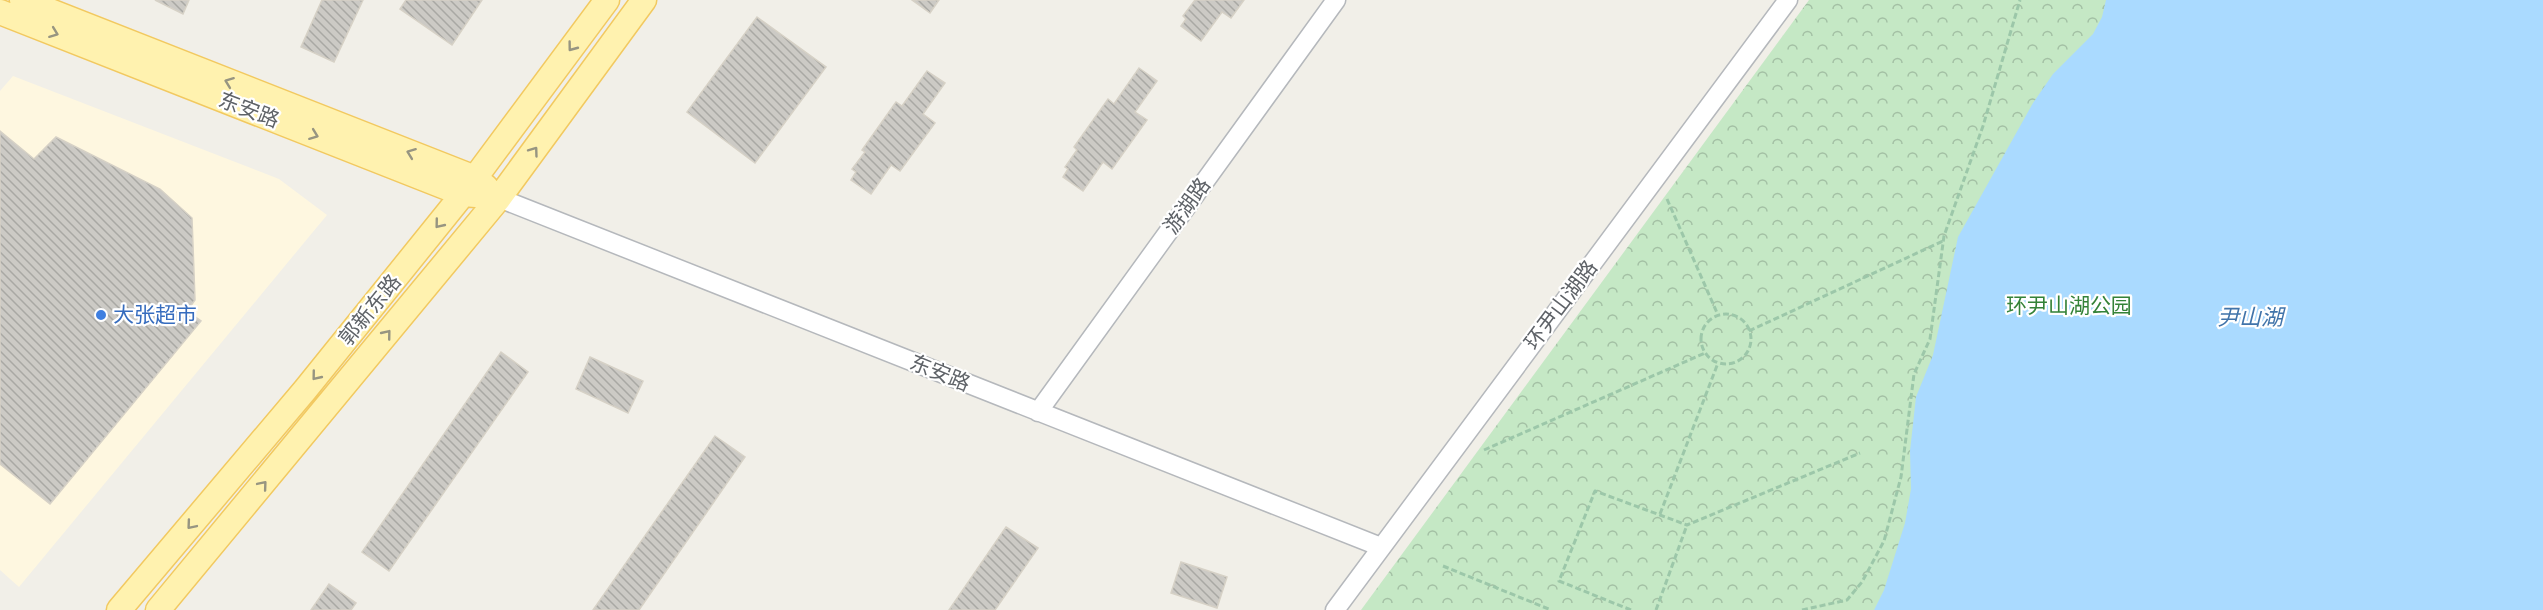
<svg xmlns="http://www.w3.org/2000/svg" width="2543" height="610" viewBox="0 0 2543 610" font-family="'Fira Sans','Noto Sans SC',sans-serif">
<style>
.commercial{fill:#fef7e0}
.park{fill:url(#park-crowns)}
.water{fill:#aadaff}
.building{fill:url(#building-back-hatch);stroke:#d6d1c6;stroke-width:1.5}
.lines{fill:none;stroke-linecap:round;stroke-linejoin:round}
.minor-casing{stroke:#b5b8bc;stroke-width:21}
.major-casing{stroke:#f2c960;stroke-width:27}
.path{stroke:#9cc7a9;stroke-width:3;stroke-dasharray:6 3;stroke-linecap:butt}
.minor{stroke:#fff;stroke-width:18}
.major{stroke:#fff2af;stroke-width:24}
.oneway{stroke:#979581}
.shop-dot{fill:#3f7fe0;stroke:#fff;stroke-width:2}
.labels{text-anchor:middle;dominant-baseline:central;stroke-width:4.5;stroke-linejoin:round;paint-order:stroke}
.street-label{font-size:21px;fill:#5f6368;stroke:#fff}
.park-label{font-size:21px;fill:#348238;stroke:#fff}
.shop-label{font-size:21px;fill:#366cbe;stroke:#fff;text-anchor:start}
.water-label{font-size:22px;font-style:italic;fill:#4174aa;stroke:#fff}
</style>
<defs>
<pattern id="park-crowns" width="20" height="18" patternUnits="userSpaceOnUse" patternTransform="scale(1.5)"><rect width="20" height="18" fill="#c5e8c5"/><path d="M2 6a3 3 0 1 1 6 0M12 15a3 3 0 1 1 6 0" fill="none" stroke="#a3c0a4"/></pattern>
<pattern id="building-back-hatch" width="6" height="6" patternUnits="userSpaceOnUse" patternTransform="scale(1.5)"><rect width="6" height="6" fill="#cccac5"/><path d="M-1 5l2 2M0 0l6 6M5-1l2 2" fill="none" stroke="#a9a8a4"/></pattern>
</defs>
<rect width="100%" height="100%" fill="#f1efe8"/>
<path class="commercial" d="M13,76l266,103 48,36 -308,372 -19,-17v-479z"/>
<path class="park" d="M1809,0h734v610h-1182z"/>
<path class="water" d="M2106,0h437v610h-669l10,-20 21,-67 6,-34 -1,-38 6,-54 17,-42 25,-118 75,-134 20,-29 40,-40 9,-17z"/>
<path class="building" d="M155,0h34l-6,14z
M322,0h41l-29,62 -33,-15z
M406,0h76l-30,45 -52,-36z
M912,0h27l-9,13z
M1195,0h49l-13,18 -9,-6 -21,29 -20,-15 5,-7 -3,-3z
M757,17l69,50 -71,96 -68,-51z
M1139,68l18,13 -22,31 12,8 -35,49 -9,-7 -20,29 -20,-14 5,-8 -3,-2 12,-17 -3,-3 34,-48 6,5z
M927,71l18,12 -22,31 12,9 -35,48 -9,-6 -20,29 -20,-14 5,-8 -4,-3 13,-17 -3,-2 34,-48 6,4z
M0,131l34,28 22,-22 104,52 32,29 3,82 -8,11 14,10 -151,183 -50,-40z
M501,352l27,20 -139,199 -27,-19z
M590,357l53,24 -15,32 -52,-24z
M715,436l30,21 -106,153h-46z
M1006,527l32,21 -43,62h-46z
M1181,562l46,15 -10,31 -46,-15z
M329,584l27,19 -5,7h-40z"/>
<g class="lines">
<defs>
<path id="minor" d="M499,198l882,349
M1038,412l298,-412
M1335,610l453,-610"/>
<path id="major" d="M22,0l453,178 11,9
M0,12l463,182 13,1
M119,610l186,-220 158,-196 144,-194
M158,610l341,-412 145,-198"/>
</defs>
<use href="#minor" class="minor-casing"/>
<use href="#major" class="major-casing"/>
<path class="path" d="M1667,199l51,116
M1701 339a25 25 0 1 1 50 0a25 25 0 1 1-50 0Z
M1749,331l194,-90
M1484,450l221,-97
M1660,514l58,-151
M1443,566l108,44
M1631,610l-72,-29 36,-90 92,34 173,-72
M1656,610l31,-85
M1802,610l45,-10 15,-18 22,-41 17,-64 13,-103 16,-35 14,-103 39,-110 37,-126"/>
<use href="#minor" class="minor"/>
<use href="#major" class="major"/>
</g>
<defs><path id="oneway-chevron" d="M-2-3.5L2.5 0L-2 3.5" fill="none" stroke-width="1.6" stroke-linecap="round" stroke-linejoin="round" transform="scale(1.5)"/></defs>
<g class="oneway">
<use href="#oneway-chevron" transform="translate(54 33) rotate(21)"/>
<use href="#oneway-chevron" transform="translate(572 47) rotate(127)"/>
<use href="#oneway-chevron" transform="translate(229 82) rotate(-159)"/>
<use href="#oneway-chevron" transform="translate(314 135) rotate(21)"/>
<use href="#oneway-chevron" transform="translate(534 151) rotate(-54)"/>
<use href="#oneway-chevron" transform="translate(411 153) rotate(-159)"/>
<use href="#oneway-chevron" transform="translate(439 224) rotate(129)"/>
<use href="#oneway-chevron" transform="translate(387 334) rotate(-51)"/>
<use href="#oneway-chevron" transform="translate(316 376) rotate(129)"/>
<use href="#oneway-chevron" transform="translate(263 485) rotate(-50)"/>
<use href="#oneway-chevron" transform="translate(191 525) rotate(130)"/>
</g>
<circle class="shop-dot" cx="101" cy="315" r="6"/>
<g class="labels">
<g class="street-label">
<text transform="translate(249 110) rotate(21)">东安路</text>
<text transform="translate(1187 206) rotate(-54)">游湖路</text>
<text transform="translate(1561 305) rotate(-53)">环尹山湖路</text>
<text transform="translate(370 310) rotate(-51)">郭新东路</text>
<text transform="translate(940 373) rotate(22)">东安路</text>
</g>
<g class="park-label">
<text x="2069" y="306">环尹山湖公园</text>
</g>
<g class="shop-label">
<text x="113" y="315">大张超市</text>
</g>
<g class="water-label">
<text x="2250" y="317">尹山湖</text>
</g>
</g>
</svg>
